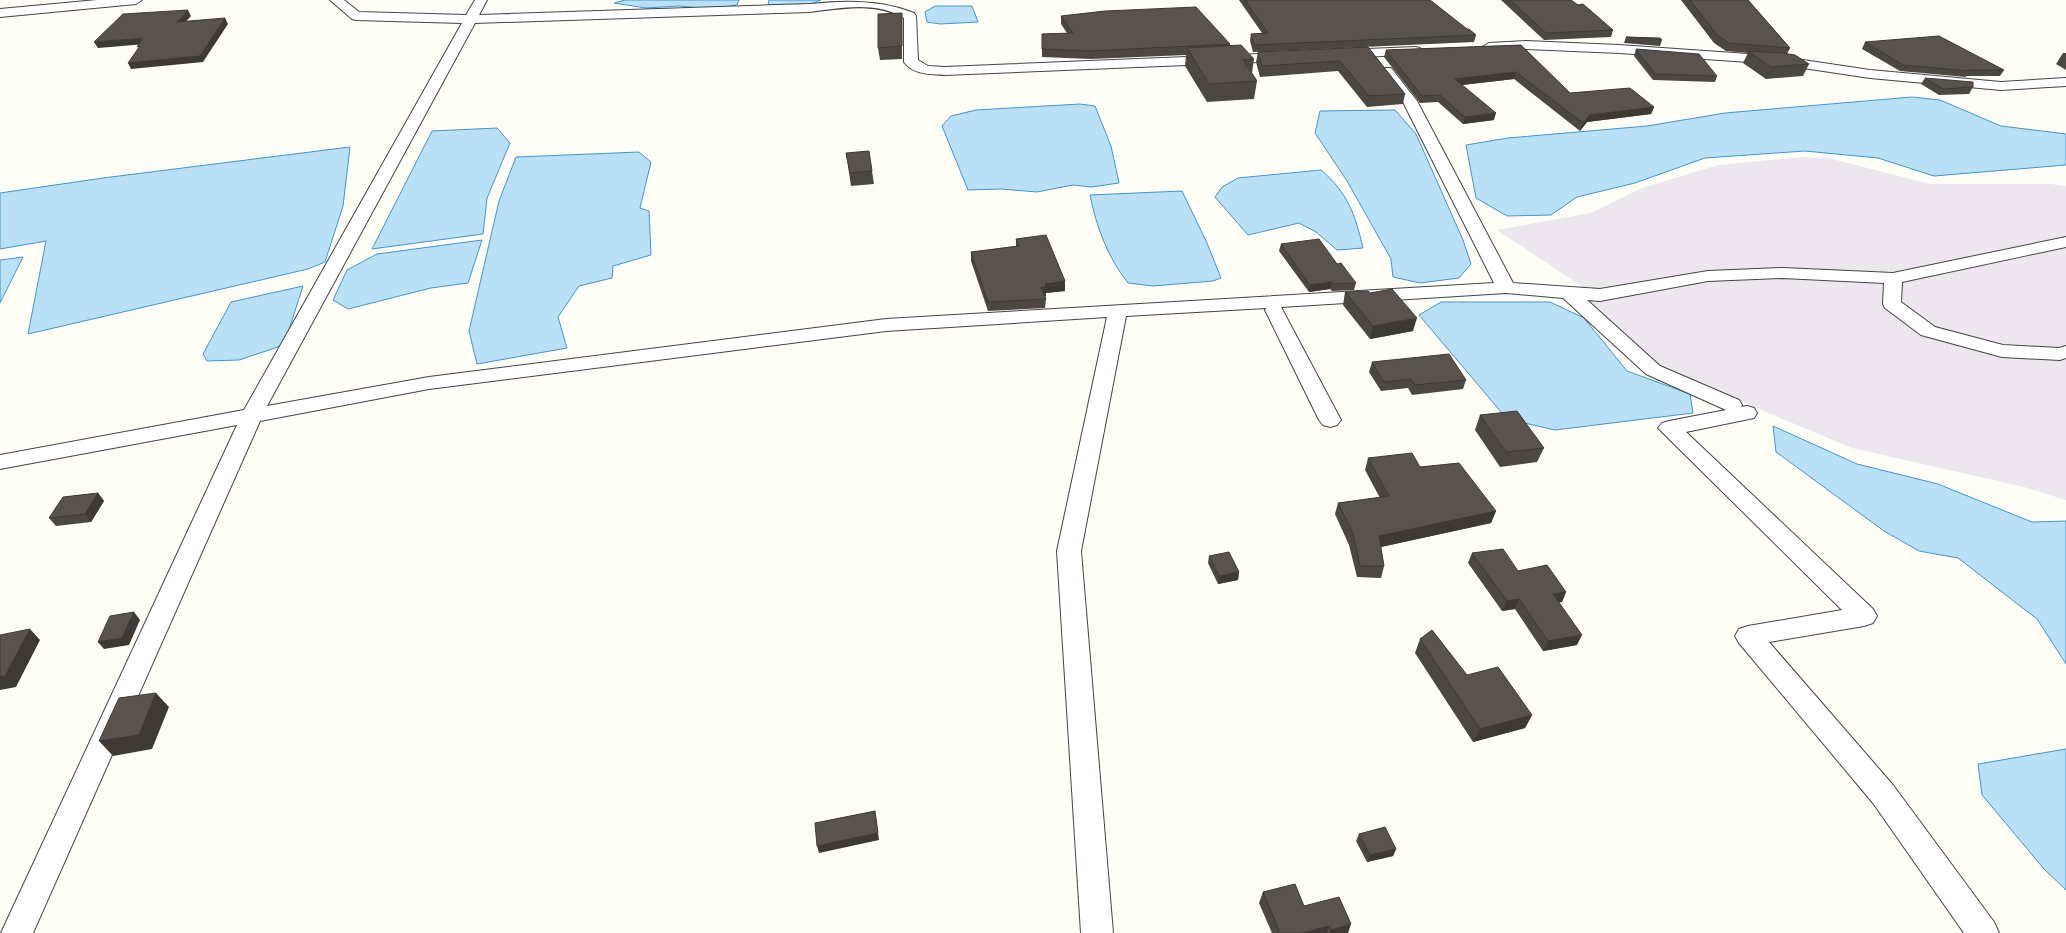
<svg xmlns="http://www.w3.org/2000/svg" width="2066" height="933" viewBox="0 0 2066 933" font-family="Lora,serif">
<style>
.industrial{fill:#eee6ef}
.water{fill:#b9e0f7;stroke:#3f96cf}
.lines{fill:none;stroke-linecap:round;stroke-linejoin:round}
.minor-casing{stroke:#444;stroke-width:2}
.minor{fill:#fff;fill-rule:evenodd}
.wall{fill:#4d4742}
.shaded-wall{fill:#3f3936}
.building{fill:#5a524d;stroke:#3f3936}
</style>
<rect width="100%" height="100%" fill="#fffdf5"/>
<path class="industrial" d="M1802,157l26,1 102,26h121l15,2v314l-42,-13 -172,-39 -193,-81 -71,-62 4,-12 -95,-63 94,-17 51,-25 76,-23z"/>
<path class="water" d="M625,0h114l-2,5 -25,4 -33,-3 -33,2 -32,-5z
M769,0h52l-10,4 -43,1z
M935,6h37l6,16 -38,2 -13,-2 -2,-10z
M1912,97l28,3 61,26 65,8v31l-132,11 -56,-18 -73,-7 -100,7 -70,25 -58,14 -26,18 -44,1 -31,-18 -10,-53 42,-7 139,-12 78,-13z
M1080,104l15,2 16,40 8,37 -28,4 -18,-2 -36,7 -36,-3 -33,1 -26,-64 9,-10 25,-6z
M1395,110l21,24 47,106 8,24 -12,14 -39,5 -27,-6 -2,-18 -44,-78 -32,-48 5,-22z
M497,128l13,15 -23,55 -4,36 -111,15 60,-118z
M350,147l-7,59 -18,56 -17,7 -280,65 18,-93 -46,8v-56l103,-15z
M639,152l12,10 -11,46 9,3 2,44 -38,11 -1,12 -33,8 -21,31 9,31 -90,16 -8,-33 30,-130 17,-44z
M1321,170c27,23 34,44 42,78l-26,2 -21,-18 -17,-9 -51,12 -33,-38 7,-10 16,-9z
M1182,191l25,52 14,35 -8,3 -60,5 -25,-3c-20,-25 -32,-57 -38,-88z
M482,240l-14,43 -37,5 -83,21 -15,-9 14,-30 30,-16z
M23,257l-23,46v-43z
M303,286l-19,59 -45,15 -32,1 -4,-7 28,-52z
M1441,302h109l34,16 43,53 63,23 3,19 -138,17 -48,-11 -88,-104z
M1773,426l84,38 81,20 94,38 34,-1v143l-29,-45 -79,-61 -39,-7 -35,-20 -108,-79z
M2066,749v141l-22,-21 -62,-74 -4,-31z"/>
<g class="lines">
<defs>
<path id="minor" d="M97,0h45l-6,4 -136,13v-8z
M330,0h14l15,12 107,3 9,-15h12l-8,15 331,-11c35,-4 72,-4 104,9l2,3 2,44 10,6 17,1 342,-14 7,4 -7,4 -342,14c-14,-1 -32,0 -41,-13v-44c-28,-17 -63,-10 -94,-6l-335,11 -208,383 162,-29 457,-58 608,-36 -91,-181 -24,-31 2,-3h10l26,33 96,182 87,6 108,-18 75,-3 110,5 173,-36v10l-164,35 -1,20 34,25 68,18 56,3 7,-2v12l-6,2 -58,-3 -81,-22 -36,-27 -2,-4 1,-21 -101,-5 -75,3 -108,20 -13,-1 73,66 79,34 3,5 -1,2 6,-1 7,2 3,5 -3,5 -68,14 187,177 4,7 -4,7 -9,3 -95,16 124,143 101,137 5,11h-35l-91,-130 -134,-160 -4,-7 4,-7 9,-3 94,-16 -184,-182 4,-5 7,-2 57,-11 -80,-36 -83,-76 -57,-5 -225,14 60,113 -4,5 -7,2 -7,-2 -4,-5 -54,-110 1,-2 -140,8 -45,235 32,382h-32l-24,-382 50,-234 -221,14 -457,58 -169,32 -227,512h-32l236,-508 -237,44v-14l244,-45 218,-387 -106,-3 -4,-1z
M1526,41l93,4 158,11 93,14 131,12 65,-4v8l-65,4 -131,-12 -93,-14 -158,-11 -93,-4 -37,2 -7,-4 7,-4z
M1415,47l5,1 2,3 -2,3 -76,4 -7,-4 7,-4z"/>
</defs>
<use href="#minor" class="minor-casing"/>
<use href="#minor" class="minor"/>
</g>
<path class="wall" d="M1239,0h191l37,29 9,6 -2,7 -221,10 -3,-11 1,-7 11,-1z
M1501,0h70l42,30 -2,7 -67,3z
M1681,0h67l42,48 -3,6 22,10 -6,12 -37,3 -23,-16 5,-10 -22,-2 -12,-8z
M1061,16l169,28v2l24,13 -2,14 5,8 -3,18 -47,3 -22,-36 1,-11 -95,4 -49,-2v-23l25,-1 -6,-9z
M902,25v34l-22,1 -2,-12z
M1626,37l36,3 -2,6 -36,-3z
M1865,42l139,28 -4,6h-34v1l-66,-6 -38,-22z
M1521,45l49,48 84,14 -3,7 -64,8 -7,9 -66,-52 -52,6 32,35 -31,4 -25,-22 -18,1 -36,-46 2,-7z
M1368,47l37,47 -2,10 -36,3 -29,-36 -78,6 -4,-15 2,-10z
M1636,49l81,27 -2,6 -62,-2 -19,-24z
M2063,53h3v17l-10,-6z
M1925,78l48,9 -4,7 -30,1 -18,-11z
M846,153l26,18 2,13 -23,2z
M1016,239l49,52 -19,2v3h-1l1,3 -1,9 -57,3 -17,-50v-9l45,-6z
M1281,244l56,20 19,19 -2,7 -22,1 -2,-2 -21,3 -30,-41z
M1345,292l25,1 43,38 -43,8 -27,-34z
M1372,362l94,18 -3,9 -51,6 -4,-7 -27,3 -12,-19z
M1480,415l64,33 -7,14 -37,5 -25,-37z
M1368,458l52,9 76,44 -5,12 -110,24 3,19 -3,12 -24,-1 -8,-32 -14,-31 3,-11 42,-5 -15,-28z
M98,493l6,8 -13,21 -35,4 -7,-8z
M1472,553l46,18 48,21 -4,10h-3l18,43 -34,6 -28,-42 -13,2 -34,-48z
M1209,556l30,16 -1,8 -20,4 -10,-21z
M1420,639l47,36 65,40 -7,13 -52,14 -58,-89z
M1359,834l37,15 -3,7 -26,6 -11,-21z
M1263,892l41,14 44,27h-76l-13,-30z"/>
<path class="shaded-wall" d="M188,10l3,6 -11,12 -3,-6z
M225,18l3,6 -25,38 -72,7 -3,-6z
M143,38l3,6 -48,4 -4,-6z
M1516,72l-2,7 -61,7 2,-7z
M1654,107l-3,7 -64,8 -7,9 3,-8 7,-8z
M1496,113l-2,7 -31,4 2,-7z
M1065,281v10l-19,2v3l-5,1v-10l4,-3z
M1332,282l-2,7 -21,3 1,-7z
M1417,318l-4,13 -43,8 3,-13z
M98,493l6,8 -13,21 -6,-8z
M1496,511l-5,12 -115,25 3,-12z
M1239,572l-1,8 -20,4 1,-8z
M1566,592l-4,10 -13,2 4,-10z
M1519,599l-4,10 -13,2 5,-10z
M134,612l6,8 -11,25 -25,4 -6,-7z
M30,629l10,11 -24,47 -16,3v-14z
M1582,635l-5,10 -34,6 5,-10z
M156,693l13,14 -17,42 -39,7 -14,-15z
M1532,715l-7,13 -52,14 7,-13z
M875,811l4,29 -60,13 -2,-7z
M1396,849l-3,7 -26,6 3,-7z
M1351,924l-3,9h-19l2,-3z
M1329,926l-2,7h-25z"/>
<path class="building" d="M1245,0h185l37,29h2l7,6 -222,10 -3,-11 17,-1z
M1510,0h61l7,5 5,-1 30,26 -67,3z
M1690,0h58l42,48 -61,-5 -12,-8z
M1196,7l34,37 -139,7 -49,-2v-15l31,-1 -12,-17 44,-5z
M188,10l-11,12 48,-4 -25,38 -72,7 12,-17 -3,1 6,-9 -49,4 29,-28z
M902,13v33l-24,2v-34z
M1939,36l65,34h-36l1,1 -66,-6 -38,-23z
M1626,37l34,1 2,2z
M1241,45l13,14 -11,1 14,21 -48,3 -22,-36z
M1521,45l49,48 60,-5 24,19 -64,8 -7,8 -67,-51 -61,7 41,34 -31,4 -25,-22 -18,1 -36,-46z
M1368,47l37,47 -36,2 -29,-35 -78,5 -4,-14z
M1636,49l63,5 18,22 -62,-2z
M1748,51l34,2 13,2 14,9 -38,3z
M1925,78l48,4v5l-30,2z
M869,151l3,20 -22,2 -4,-20z
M1046,235l19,46 -20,3 1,3h-5l5,12 -58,3 -17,-50 48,-6 -3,-7z
M1319,239l18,25 4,-1 15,20 -23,1 -1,-2 -22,3 -29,-41z
M1392,289l25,29 -44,8 -28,-34 23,-1 2,2z
M1449,354l17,26 -51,5 -4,-6 -27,3 -12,-20z
M1517,411l27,37 -38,4 -26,-37z
M1412,453l8,14 39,-4 37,48 -117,25 5,30h-24l-7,-33 -15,-30 51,-7 -21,-38z
M98,493l-13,21 -36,4 14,-21z
M1503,549l15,22 29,-6 19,27 -13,2 29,41 -34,6 -29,-42 -12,2 -35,-48z
M1229,552l10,20 -20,4 -10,-20z
M134,612l-12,26 -24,4 12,-26z
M30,629l-25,47h-5v-41z
M1432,630l35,45 31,-8 34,48 -52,14 -60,-90z
M156,693l-17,42 -40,6 20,-43z
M875,811l3,22 -61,13 -2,-23z
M1385,827l11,22 -26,6 -11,-21z
M1295,884l9,22 35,-9 12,27 -20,6 -2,-4 -27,7h-22l-17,-41z"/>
</svg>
